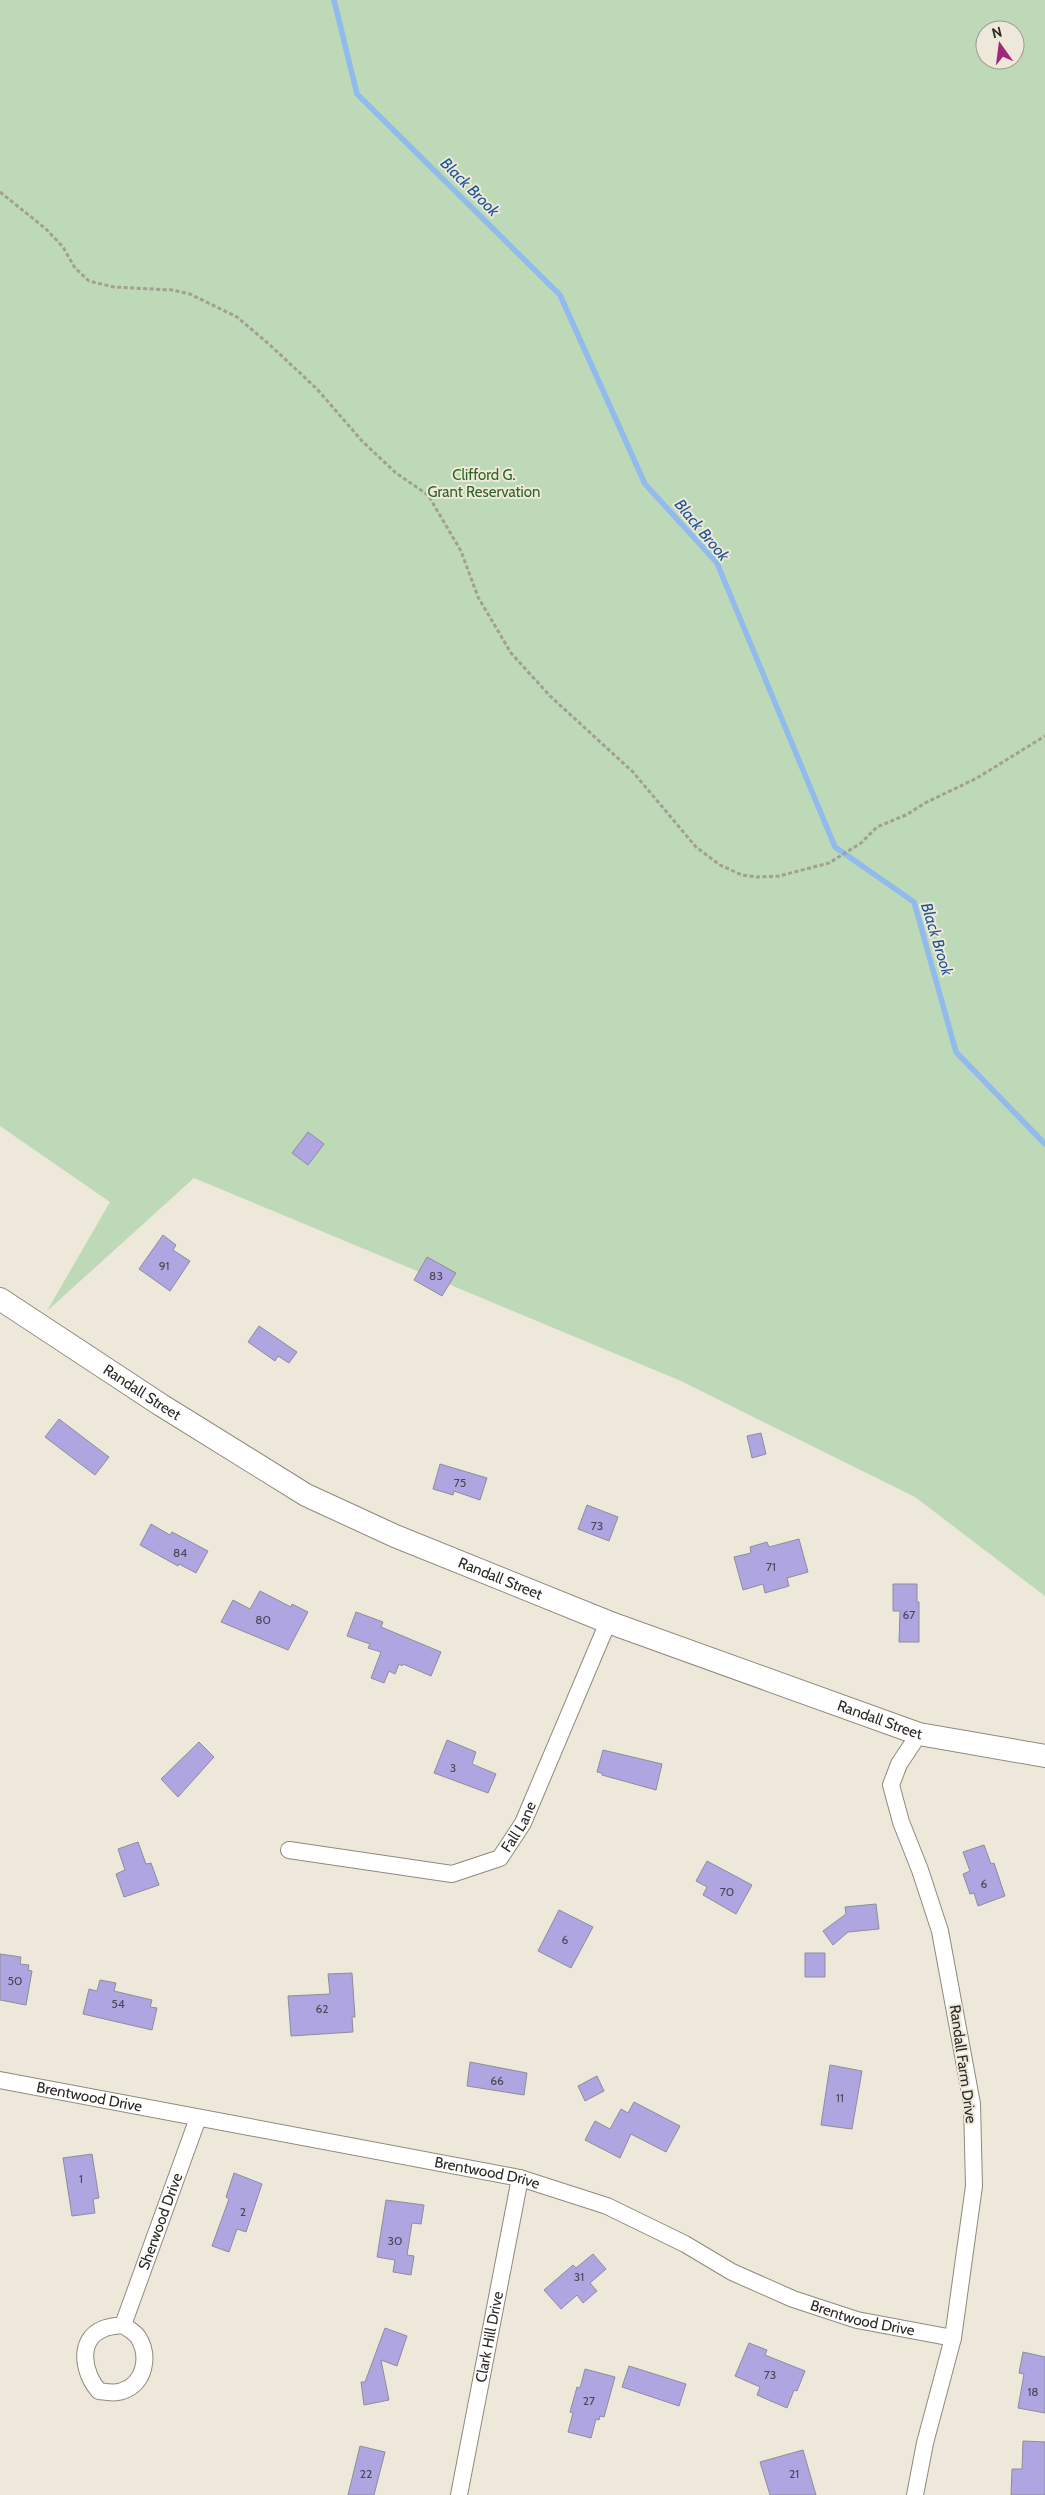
<svg xmlns="http://www.w3.org/2000/svg" width="1045" height="2495" viewBox="0 0 1045 2495" font-family="Cabin,sans-serif">
<style>
.green{fill:#bdd9b7;fill-rule:evenodd}
.lines{fill:none;stroke-linecap:round;stroke-linejoin:round}
.stream{stroke:#91baed;stroke-width:5.5}
.building{fill:#aea5e1;stroke:#8e8d9b}
.street-casing{stroke:#8f8a7c;stroke-width:18}
.secondary-casing{stroke:#8f8a7c;stroke-width:24}
.path{stroke:#a29f93;stroke-width:3;stroke-dasharray:4 2.5;stroke-linecap:butt}
.street{stroke:#fff;stroke-width:16}
.secondary{stroke:#fff;stroke-width:22}
.labels{text-anchor:middle;dominant-baseline:central;stroke-width:4;stroke-linejoin:round;paint-order:stroke}
.number-label{font-size:12px;fill:#4c4853}
.park-label{font-size:15px;fill:#2e6623;stroke:#ede8d9}
.street-label{font-size:15px;fill:#2b2924;stroke:#ede8d9}
.water-label{font-size:16px;font-style:italic;fill:#1f5593;stroke:#ede8d9}
</style>
<rect width="100%" height="100%" fill="#ede8d9"/>
<path class="green" d="M0,0h1045v1596l-130,-99 -234,-116 -487,-203 -147,133 63,-109 -110,-76zM985,30h30v30h-30z"/>
<g class="lines">
<path class="stream" d="M334,0l23,94 203,201 85,189 72,79 118,284 79,55 42,150 89,92"/>
</g>
<path class="building" d="M308,1132l16,12 -16,21 -16,-12z
M163,1235l13,10 -3,5 17,11 -20,30 -31,-22z
M427,1257l29,16 -14,23 -28,-16z
M259,1326l38,26 -8,11 -11,-7 -3,5 -27,-19z
M59,1419l50,38 -14,18 -50,-38z
M761,1433l5,21 -14,4 -5,-22z
M440,1464l47,14 -7,22 -26,-9 -1,4 -20,-6z
M587,1505l31,12 -9,24 -31,-12z
M151,1524l19,11 2,-3 36,19 -12,22 -17,-9 -1,2 -38,-21z
M799,1539l9,33 -21,6 2,8 -24,7 -2,-9 -20,6 -9,-33 17,-4 -1,-6 17,-5 2,5z
M893,1584h24v18h2v40h-20l1,-31h-7z
M260,1591l31,16 1,-3 16,8 -20,38 -67,-28 12,-22 17,9z
M356,1612l27,10 -2,5 60,25 -10,24 -28,-12 -1,2 -3,-2 -4,10 -6,-3 -5,12 -13,-5 10,-26 -13,-4 2,-4 -23,-8z
M447,1740l29,12 -4,12 24,10 -8,19 -54,-20z
M199,1742l15,15 -36,40 -17,-18z
M603,1750l59,14 -6,26 -54,-15v-2l-5,-1z
M138,1842l8,22 5,-1 8,22 -35,12 -8,-23 9,-4 -7,-21z
M984,1845l7,19 3,-1 11,33 -27,10 -4,-13 -4,1 -7,-20 7,-3 -7,-19z
M707,1861l45,24 -16,29 -33,-19 4,-8 -11,-6z
M876,1904l3,25 -31,3 -15,13 -10,-14 23,-17 -1,-7z
M559,1910l34,17 -22,41 -33,-17z
M805,1953h20v24h-20z
M0,1954l21,3 -1,7 9,1 -1,5 4,1 -6,34 -26,-5z
M352,1973l3,44h-3l1,15 -62,4 -3,-40 42,-2 -2,-20z
M100,1980l16,3 -2,8 38,9 -2,7 7,1 -5,22 -69,-16 6,-25 8,2z
M470,2062l57,11 -3,22 -57,-9z
M830,2065l32,6 -10,58 -31,-4z
M597,2076l7,15 -19,10 -7,-15z
M634,2102l46,24 -14,26 -35,-18 -11,24 -35,-18 10,-19 15,8 11,-20 7,4z
M92,2154l7,44 -6,1 2,14 -23,3 -9,-58z
M234,2173l28,11 -16,48 -9,-3 -8,23 -17,-6 17,-47 -3,-2z
M386,2200l38,5 -3,19 -9,-1 -5,32 7,1 -3,19 -18,-3 2,-12 -18,-3z
M593,2254l13,15 -16,14 7,8 -14,12 -6,-8 -16,14 -17,-19 29,-25 3,3z
M385,2328l22,8 -10,30 -16,-6 8,40 -25,5 -3,-23h4z
M749,2343l18,7 -2,5 40,16 -8,20 -3,-1 -7,18 -30,-13 3,-8 -25,-11z
M1023,2352l22,5v56l-27,-5 6,-34 -5,-1z
M629,2366l57,18 -7,22 -57,-19z
M585,2369l30,8 -11,40 -4,-1 -1,4 -3,-1 -5,19 -23,-6 5,-19 -3,-1 7,-25 3,1z
M1023,2441l22,1v53h-34l1,-26h10z
M360,2446l25,6 -11,43h-26z
M803,2450l13,45h-46l-10,-33z"/>
<g class="lines">
<defs>
<g id="street">
<path id="s1" d="M289,1850l163,24 48,-16 23,-35 85,-201"/>
<path id="s2" d="M0,2080l520,98 87,28 78,38 47,28 61,27 64,21 96,18"/>
<path id="s3" d="M123,2325c-7,1 -14,1 -20,4 -27,11 -19,46 -4,62 7,1 16,3 23,0 23,-7 28,-35 16,-54 -3,-5 -11,-9 -15,-12l75,-207"/>
<path id="s4" d="M459,2495l61,-317"/>
<path d="M915,2495l10,-52 28,-105 21,-152 -2,-82 -32,-173 -20,-61 -19,-48 -10,-37 8,-21 20,-30"/>
</g>
<g id="secondary">
<path id="s5" d="M0,1299l161,106 145,90 89,41 213,86 311,112 126,22"/>
</g>
</defs>
<use href="#street" class="street-casing"/>
<use href="#secondary" class="secondary-casing"/>
<path class="path" d="M0,192l46,37 17,18 12,21 14,13 25,6 58,3 18,4 47,23 33,28 47,44 45,52 34,32 32,22 33,56 17,46 33,56 39,43 83,76 63,75 24,18 22,10 15,2 22,-1 50,-13 32,-20 16,-16 29,-12 19,-12 52,-25 68,-42"/>
<use href="#street" class="street"/>
<use href="#secondary" class="secondary"/>
</g>
<g class="labels">
<g class="number-label">
<text x="164" y="1265">91</text>
<text x="436" y="1275">83</text>
<text x="460" y="1482">75</text>
<text x="597" y="1525">73</text>
<text x="180" y="1552">84</text>
<text x="771" y="1566">71</text>
<text x="909" y="1614">67</text>
<text x="263" y="1619">80</text>
<text x="453" y="1767">3</text>
<text x="984" y="1883">6</text>
<text x="727" y="1891">70</text>
<text x="565" y="1939">6</text>
<text x="15" y="1980">50</text>
<text x="118" y="2003">54</text>
<text x="322" y="2008">62</text>
<text x="497" y="2080">66</text>
<text x="840" y="2097">11</text>
<text x="81" y="2178">1</text>
<text x="243" y="2211">2</text>
<text x="395" y="2240">30</text>
<text x="579" y="2276">31</text>
<text x="770" y="2374">73</text>
<text x="1033" y="2391">18</text>
<text x="589" y="2400">27</text>
<text x="366" y="2473">22</text>
<text x="794" y="2473">21</text>
</g>
<g class="park-label">
<text x="484" y="475">Clifford G.<tspan x="484" dy="17">Grant Reservation</tspan></text>
</g>
<g class="street-label">
<text stroke="none"><textPath href="#s5" startOffset="170">Randall Street</textPath></text>
<text stroke="none"><textPath href="#s5" startOffset="575">Randall Street</textPath></text>
<text stroke="none"><textPath href="#s5" startOffset="980">Randall Street</textPath></text>
<text stroke="none"><textPath href="#s1" startOffset="252">Fall Lane</textPath></text>
<text transform="translate(963 2064) rotate(82)">Randall Farm Drive</text>
<text stroke="none"><textPath href="#s2" startOffset="91">Brentwood Drive</textPath></text>
<text stroke="none"><textPath href="#s2" startOffset="496">Brentwood Drive</textPath></text>
<text stroke="none"><textPath href="#s3" startOffset="311">Sherwood Drive</textPath></text>
<text stroke="none"><textPath href="#s2" startOffset="901">Brentwood Drive</textPath></text>
<text stroke="none"><textPath href="#s4" startOffset="161">Clark Hill Drive</textPath></text>
</g>
<g class="water-label">
<text transform="translate(470 187) rotate(45)">Black Brook</text>
<text transform="translate(702 530) rotate(50)">Black Brook</text>
<text transform="translate(937 939) rotate(73)">Black Brook</text>
</g>
</g>
<g transform="translate(1000 45) rotate(346)"><circle r="24" fill="#ede8d9" stroke="#9f9c91"/>
<path d="M0-4L9 19L0 12L-9 19Z" fill="#a2267a"/>
<text y="-8" font-size="14" font-weight="bold" text-anchor="middle" fill="#2b2924">N</text>
</g>
</svg>
